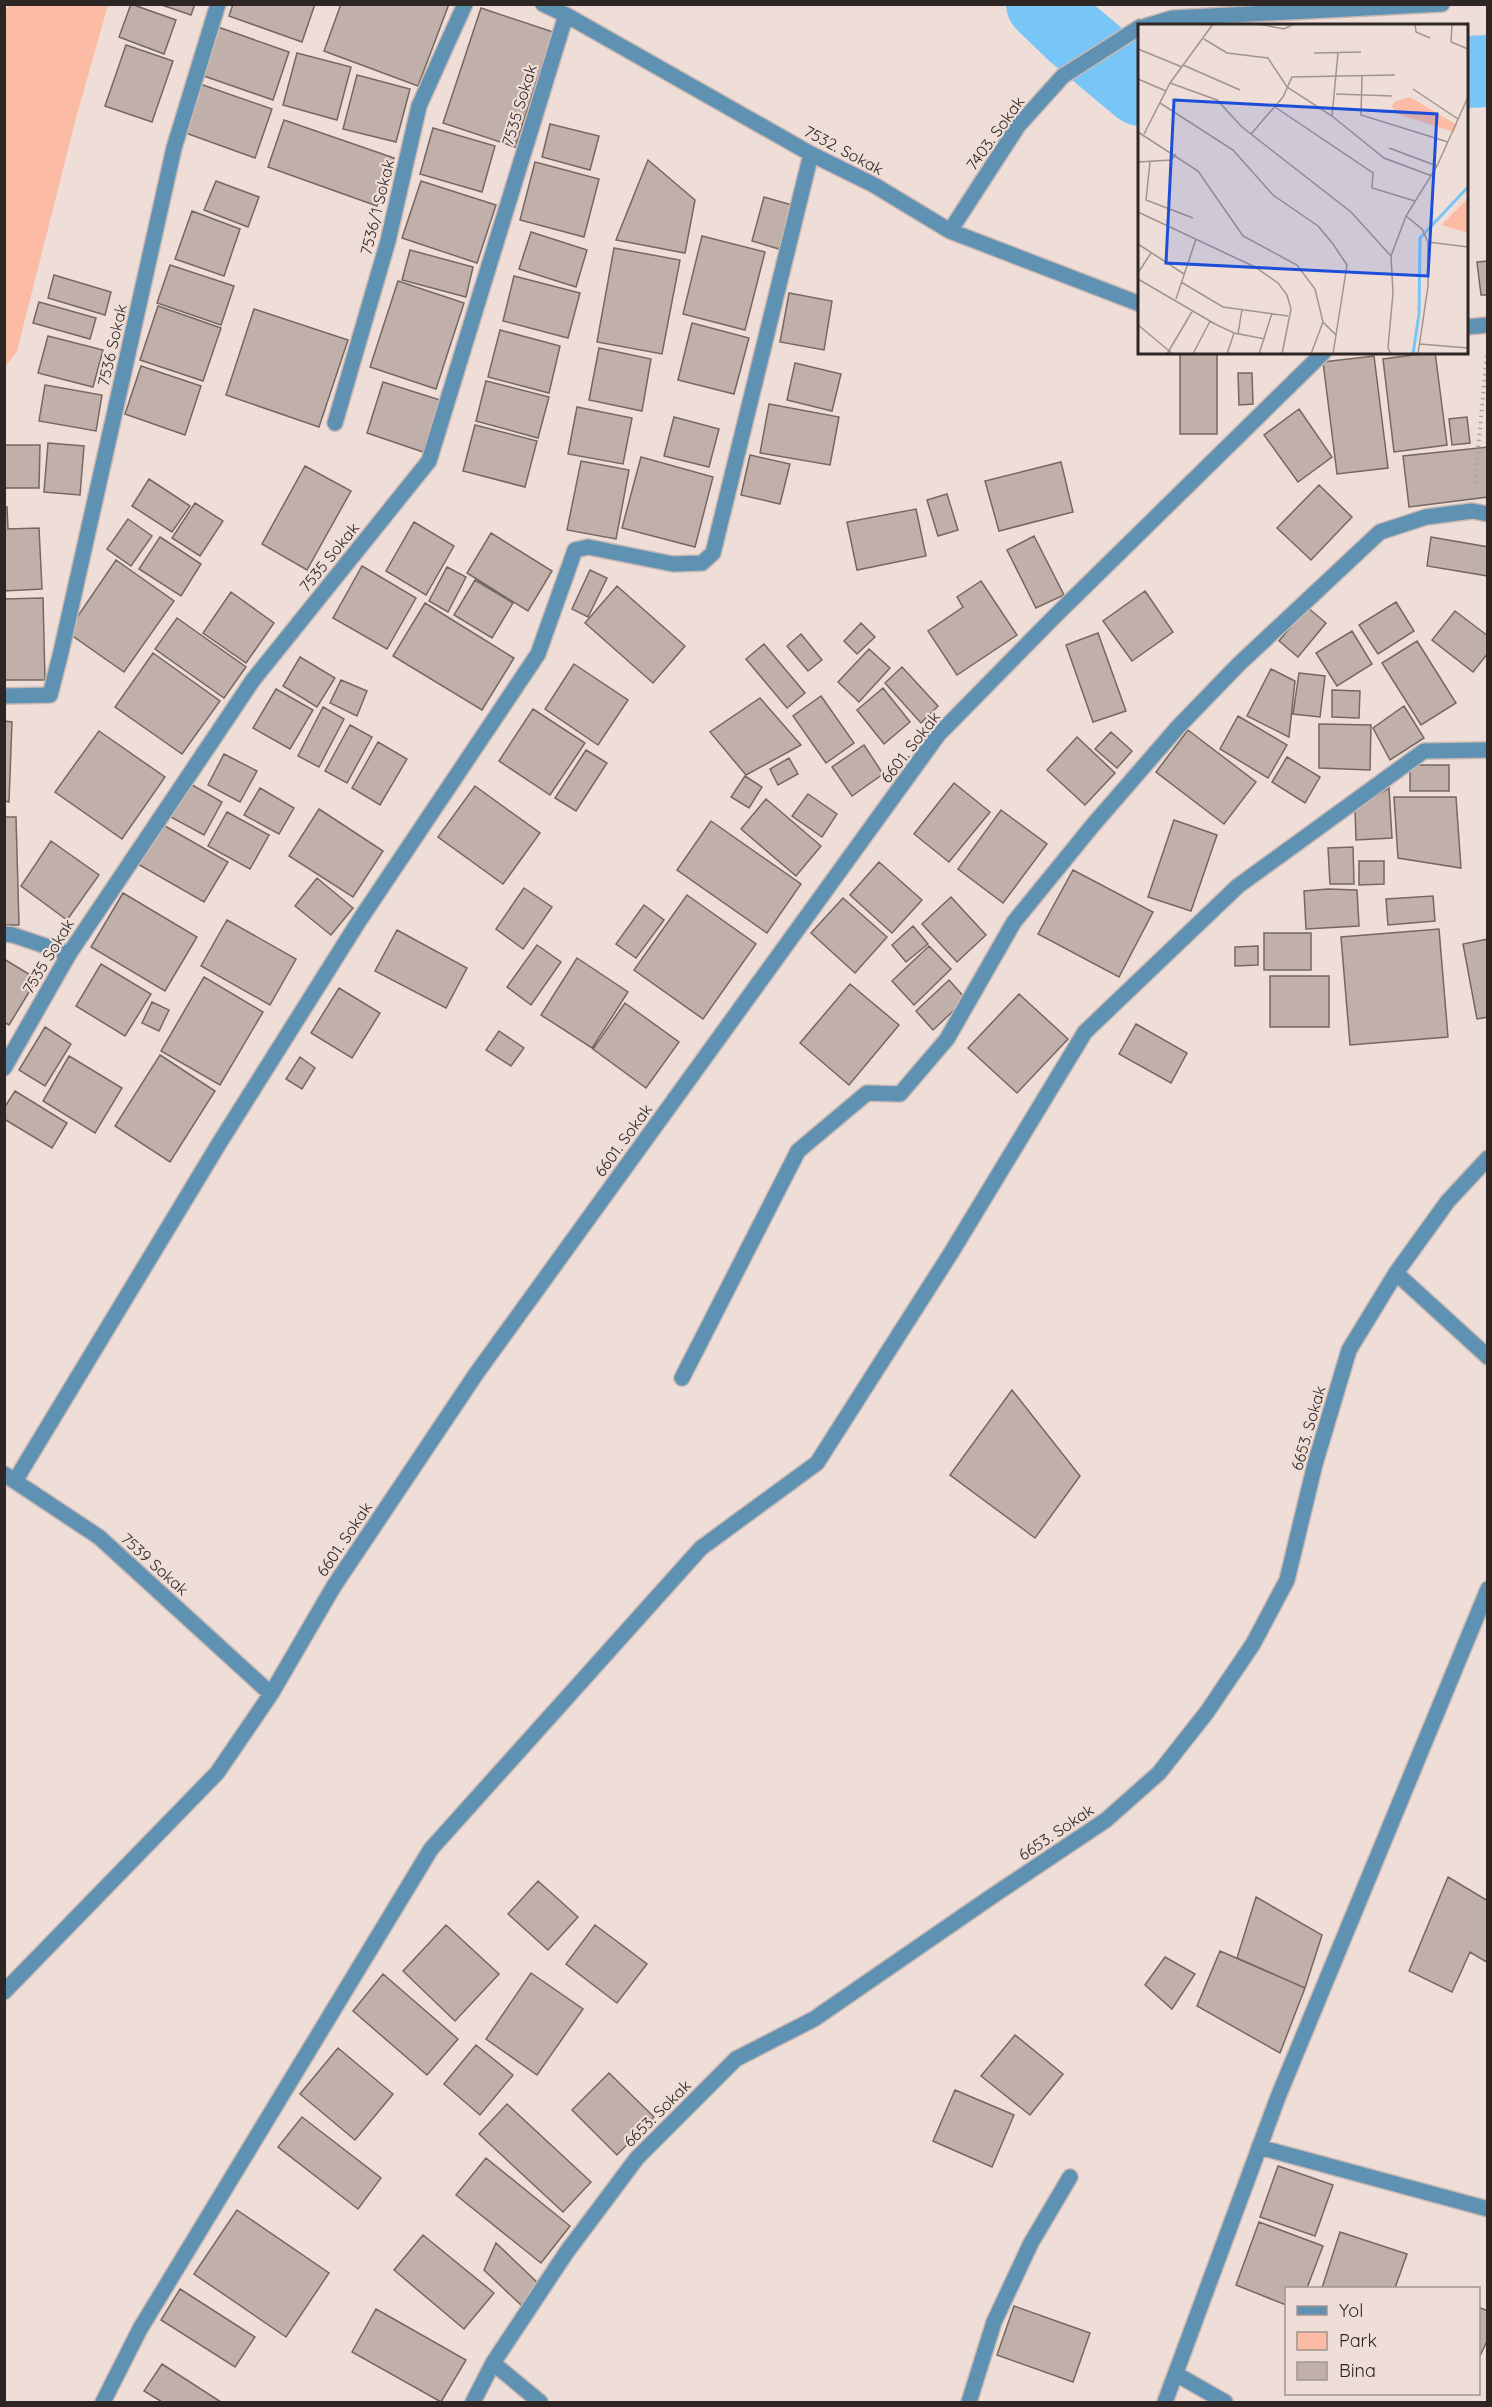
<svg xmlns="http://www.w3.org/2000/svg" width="1492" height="2407" viewBox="0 0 1492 2407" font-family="Quicksand,sans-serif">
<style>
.green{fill:#fcbba4}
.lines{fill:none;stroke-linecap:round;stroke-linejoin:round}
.river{stroke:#78c5f8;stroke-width:72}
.building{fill:#c1afa9;stroke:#766761;stroke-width:1.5}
.minor-casing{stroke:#c8b8b3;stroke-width:18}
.path{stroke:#b1a29e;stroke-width:4;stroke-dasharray:1.5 4.5;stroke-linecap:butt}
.minor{stroke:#5f91b3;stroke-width:15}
.labels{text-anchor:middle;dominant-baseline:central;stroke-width:4.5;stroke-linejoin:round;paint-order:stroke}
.street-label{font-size:16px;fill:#2d2624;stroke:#efddd7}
.inset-river{fill:none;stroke:#78c5f8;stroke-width:3}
.inset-road{fill:none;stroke:#a1948f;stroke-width:1.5}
.view{fill:#1d4ed8;fill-opacity:0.15;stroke:#1d4ed8;stroke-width:3}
.inset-edge{fill:none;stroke:#2d2624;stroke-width:3}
</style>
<rect width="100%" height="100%" fill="#efddd7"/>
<path class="green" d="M9,5h99l-32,113 -59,233 -12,16 -1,-353z"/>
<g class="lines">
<path class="river" d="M1042,4l31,30 67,56
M1466,72l22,-1"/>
</g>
<path class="building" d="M131,4l45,16 -12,34 -45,-17z
M159,4h36l-4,11z
M233,4h82l-13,38 -73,-26z
M341,4h108l-31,82 -94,-35z
M481,8l72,24 -38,115 -72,-24z
M218,27l71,25 -16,48 -72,-25z
M126,45l47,16 -21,61 -47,-16z
M297,53l54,14 -14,53 -54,-15z
M357,75l53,14 -14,53 -53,-13z
M200,84l72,25 -17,49 -72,-26z
M284,120l110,38 -17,48 -109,-39z
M550,124l49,12 -9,34 -48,-13z
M433,128l62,18 -13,46 -62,-18z
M648,160l47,40 -10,53 -69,-13z
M535,162l64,17 -15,58 -64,-17z
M216,181l43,16 -11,30 -44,-17z
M421,181l75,24 -19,58 -75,-25z
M764,197l28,8 -13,44 -27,-8z
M192,211l48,18 -16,47 -49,-17z
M531,232l56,18 -11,37 -57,-18z
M702,236l63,16 -20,78 -62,-16z
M614,248l66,12 -18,94 -65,-12z
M410,250l63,17 -7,30 -64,-17z
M1488,261v34h-7l-4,-33z
M170,265l64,21 -13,39 -64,-22z
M54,275l57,17 -6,23 -57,-17z
M514,276l66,17 -12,45 -65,-17z
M398,281l66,22 -28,86 -66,-22z
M789,293l43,8 -8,49 -44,-8z
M39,302l57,16 -6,21 -57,-16z
M158,306l63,22 -18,53 -63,-21z
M254,309l94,31 -29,87 -93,-32z
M692,323l57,15 -15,56 -56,-14z
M500,330l60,16 -11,47 -61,-16z
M48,336l55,14 -10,37 -55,-14z
M599,348l52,11 -9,52 -53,-11z
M1180,352h37v82h-37z
M1435,352l12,93 -53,7 -11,-93z
M1374,356l14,112 -51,6 -14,-112z
M795,363l46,11 -9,37 -45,-11z
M141,366l60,20 -16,49 -60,-21z
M1238,373h14l1,31 -14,1z
M486,381l63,16 -11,41 -62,-17z
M383,382l57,18 -17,52 -56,-19z
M45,385l57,10 -6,36 -57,-10z
M769,404l70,13 -9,48 -70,-12z
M577,407l55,11 -9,46 -55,-10z
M1299,409l33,48 -34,25 -34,-47z
M674,417l45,12 -10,38 -45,-11z
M1467,417l3,26 -18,2 -3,-26z
M475,425l62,16 -12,46 -62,-16z
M48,443l36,3 -4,49 -36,-3z
M4,445h36l-1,43h-35z
M1488,447v50l-79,10 -6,-51z
M750,455l40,9 -10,40 -39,-9z
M641,457l72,20 -18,70 -73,-19z
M581,461l48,9 -13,69 -49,-9z
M1061,462l12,50 -74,19 -14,-50z
M305,466l46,25 -44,79 -45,-26z
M149,479l41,27 -18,26 -40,-26z
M1319,485l33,32 -41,43 -34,-32z
M947,494l11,36 -20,6 -11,-36z
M195,503l28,18 -23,35 -28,-18z
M4,507h3l1,22 31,-1 3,61 -38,2z
M916,509l10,47 -69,14 -10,-48z
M128,519l24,17 -21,30 -24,-17z
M414,522l40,24 -28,49 -40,-24z
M491,533l61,38 -24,40 -61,-38z
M1034,536l30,59 -28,13 -29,-58z
M160,537l41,27 -20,32 -42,-27z
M1431,537l57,10v29l-61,-10z
M116,560l58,41 -50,71 -57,-40z
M362,566l54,32 -29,51 -54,-31z
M447,567l19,10 -18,35 -19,-11z
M590,570l17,8 -19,39 -16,-8z
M475,580l38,23 -21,35 -38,-23z
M981,581l36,54 -60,40 -29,-44 35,-24 -6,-10z
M617,586l68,60 -32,37 -68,-60z
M1145,591l28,41 -41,29 -29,-40z
M231,592l43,31 -28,40 -43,-30z
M43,598l2,82h-41v-81z
M1396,602l18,29 -36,23 -19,-29z
M425,603l89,55 -32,52 -89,-54z
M1307,607l19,16 -28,34 -19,-16z
M1455,611l33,25v17l-15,19 -41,-32z
M177,618l69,49 -22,31 -69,-49z
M861,623l14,14 -18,17 -13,-13z
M1352,631l20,33 -35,22 -21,-33z
M1098,633l28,78 -33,11 -27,-77z
M801,634l21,26 -14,11 -21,-25z
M1417,641l39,62 -35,22 -39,-62z
M764,644l41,49 -18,15 -41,-49z
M869,649l21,19 -31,34 -21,-20z
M153,653l67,48 -38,53 -67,-47z
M300,657l35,21 -18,29 -34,-21z
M574,664l54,36 -30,45 -53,-36z
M902,667l36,39 -17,17 -36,-40z
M1271,669l24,12 -6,56 -42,-21z
M1299,673l26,3 -5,41 -27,-3z
M341,680l26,11 -10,25 -27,-13z
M883,688l27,34 -26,22 -27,-34z
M276,689l37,21 -23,39 -37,-21z
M1332,690l28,1 -1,27 -27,-1z
M821,696l33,47 -28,20 -33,-47z
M760,698l41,47 -55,30 -36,-43z
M1404,706l20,32 -34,22 -17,-32z
M323,707l21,12 -25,48 -21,-11z
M533,709l52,34 -35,52 -51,-34z
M1238,716l49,29 -19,33 -48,-29z
M4,721l8,1 -3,80 -5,-1z
M1319,724l52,1 -1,45 -51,-2z
M350,725l22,12 -25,46 -22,-12z
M1188,730l68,52 -32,42 -68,-52z
M99,731l66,46 -43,62 -67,-47z
M1111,732l21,19 -15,17 -22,-19z
M1077,737l38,36 -30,32 -38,-35z
M378,742l29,17 -27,46 -28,-17z
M864,745l19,29 -31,22 -20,-29z
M586,750l21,13 -31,48 -21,-13z
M224,754l33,17 -17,31 -32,-17z
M1287,757l33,20 -15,26 -33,-21z
M789,758l9,16 -20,11 -8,-16z
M1410,765h39v26h-39z
M745,776l17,11 -13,21 -18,-11z
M187,782l35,20 -18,33 -35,-19z
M954,783l36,29 -41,50 -35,-28z
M475,786l65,47 -37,51 -65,-47z
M260,788l34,20 -15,26 -35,-19z
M1389,788l3,50 -36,2 -1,-32z
M808,794l29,20 -15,23 -30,-21z
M1394,797h62l5,71 -63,-10z
M766,799l55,47 -25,30 -55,-47z
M319,809l64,42 -30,46 -64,-41z
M1001,810l46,34 -44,59 -45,-34z
M227,812l42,23 -19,34 -42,-23z
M4,817h12l3,108h-15z
M1174,820l43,15 -26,76 -43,-14z
M711,821l90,63 -34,49 -90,-63z
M158,822l70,40 -24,40 -68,-39z
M51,841l48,34 -32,45 -46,-34z
M1353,847l1,37h-24l-2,-36z
M1359,861h25v23l-25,1z
M879,862l43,38 -30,33 -42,-38z
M1073,870l80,42 -34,65 -81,-43z
M317,878l36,30 -22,27 -36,-29z
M524,888l28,19 -29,42 -27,-20z
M1328,889l29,1 2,36 -53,3 -2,-38z
M123,893l74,44 -32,54 -74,-44z
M687,895l69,49 -53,75 -69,-49z
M1433,896l2,25 -47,4 -2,-26z
M951,897l35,38 -29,27 -35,-38z
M843,898l44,39 -32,36 -44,-40z
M644,905l20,15 -28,38 -20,-14z
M227,920l69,39 -26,46 -69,-39z
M913,926l15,18 -22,18 -14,-17z
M1439,929l9,108 -98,8 -9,-108z
M397,930l70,38 -21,40 -71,-37z
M1264,933h47v37h-47z
M1488,939v78l-11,2 -14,-75z
M537,945l24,17 -30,43 -24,-18z
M929,946l22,23 -37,36 -22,-24z
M1258,946v19l-23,1v-19z
M577,958l51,34 -36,56 -51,-33z
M4,959l33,20 -28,46 -5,-3z
M101,964l50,30 -26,42 -49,-30z
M1270,976h59v51h-59z
M204,977l59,35 -43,73 -59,-34z
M949,980l17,19 -33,31 -17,-19z
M850,984l49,41 -50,60 -49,-42z
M339,988l41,25 -28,45 -41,-25z
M1019,994l49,45 -51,54 -49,-45z
M152,1002l17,8 -10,21 -17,-8z
M625,1003l54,39 -33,46 -53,-39z
M1136,1024l51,29 -16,30 -52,-29z
M45,1027l26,17 -26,42 -26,-16z
M499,1031l25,17 -13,18 -25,-16z
M160,1055l55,36 -45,71 -55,-36z
M69,1056l53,32 -27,45 -52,-32z
M300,1057l15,11 -13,21 -16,-10z
M15,1091l52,32 -15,25 -48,-29v-11z
M1012,1390l68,86 -45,62 -85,-63z
M1448,1877l40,24v62l-18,-11 -18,40 -43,-21z
M538,1881l40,36 -30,33 -40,-36z
M1256,1897l66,38 -17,53 -68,-30z
M446,1925l53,49 -44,47 -52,-50z
M595,1925l52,39 -30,39 -51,-39z
M1220,1951l85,37 -25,65 -83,-47z
M1165,1957l30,17 -23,35 -27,-24z
M531,1973l52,36 -46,66 -51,-36z
M383,1974l75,65 -31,36 -74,-64z
M1015,2035l48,39 -33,41 -49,-39z
M476,2045l37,30 -33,40 -36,-31z
M338,2048l55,46 -38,46 -55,-46z
M609,2073l45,44 -37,38 -45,-45z
M955,2090l59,25 -22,52 -59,-26z
M507,2104l84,78 -28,30 -84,-78z
M302,2117l79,61 -23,31 -80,-62z
M486,2158l84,68 -29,37 -85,-68z
M1278,2166l55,19 -18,51 -55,-19z
M237,2210l92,63 -43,64 -92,-63z
M1259,2222l64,24 -16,42h-21v17l-50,-20z
M1340,2232l67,22 -12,34h-73z
M423,2235l71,58 -30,36 -70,-59z
M496,2243l44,42 -19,20 -37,-35z
M180,2289l75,48 -20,30 -74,-47z
M1014,2306l76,27 -17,49 -76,-27z
M1478,2307l10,4v28l-10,21z
M376,2309l90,51 -25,42 -89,-50z
M162,2364l59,38h-59l-18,-11z"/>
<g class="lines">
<defs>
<path id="minor" d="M543,4l23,11 245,139 63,31 76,46 190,73
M1146,26l27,-8 269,-14
M950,231l68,-105 45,-50 77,-49
M1466,327l22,-2
M335,423l53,-182 31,-135 46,-102
M4,696l46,-1 11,-43 113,-504 44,-144
M4,934l9,1 56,19
M4,1068l65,-114 184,-274 176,-219 137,-446
M1396,1273l92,84
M682,1378l116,-227 69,-58 33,1 47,-55 67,-117 79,-97 85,-98 61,-63 141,-132 46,-15 46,-6 16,3
M4,1474l95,63 172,157
M15,1481l205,-339 139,-221 179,-267 37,-104 13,-3 85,17 29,-1 11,-10 98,-399
M4,1992l213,-219 54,-79 63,-108 142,-212 462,-639 115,-117 271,-266
M1259,2147l229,62
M493,2363l47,39
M1176,2374l49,28
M103,2402l37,-73 291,-480 270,-301 116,-85 134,-210 134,-221 153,-146 186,-135 64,-1
M473,2402l20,-39 73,-110 71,-95 99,-99 78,-40 177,-122 115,-77 53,-47 48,-61 46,-68 34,-64 28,-116 34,-114 47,-77 52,-72 40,-43
M969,2402l25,-80 37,-79 39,-66
M1165,2402l113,-305 210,-508"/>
</defs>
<use href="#minor" class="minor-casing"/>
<path class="path" d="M1475,483l12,-130"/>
<use href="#minor" class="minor"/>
</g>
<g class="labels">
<g class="street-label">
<text transform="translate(519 105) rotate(-73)">7535 Sokak</text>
<text transform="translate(995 133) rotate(-54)">7403. Sokak</text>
<text transform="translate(844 150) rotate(28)">7532. Sokak</text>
<text transform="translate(377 207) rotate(-76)">7536/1 Sokak</text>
<text transform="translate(112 345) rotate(-77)">7536 Sokak</text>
<text transform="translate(329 557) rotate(-51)">7535 Sokak</text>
<text transform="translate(910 747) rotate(-52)">6601. Sokak</text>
<text transform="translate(48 956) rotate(-59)">7535 Sokak</text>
<text transform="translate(623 1140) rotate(-54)">6601. Sokak</text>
<text transform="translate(1308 1428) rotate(-74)">6653. Sokak</text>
<text transform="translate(344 1539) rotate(-56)">6601. Sokak</text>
<text transform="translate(155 1564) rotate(42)">7539 Sokak</text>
<text transform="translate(1056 1832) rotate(-34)">6653. Sokak</text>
<text transform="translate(657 2113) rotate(-45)">6653. Sokak</text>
</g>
</g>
<g transform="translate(1138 24)">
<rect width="330" height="330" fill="#efddd7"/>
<path d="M272,73l47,28 -3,7 -56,-18 -6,-7 2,-5zM330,174v31l-3,3 -24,-7z" fill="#fcbba4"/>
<path class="inset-river" d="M275,330l6,-40 1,-76 48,-51"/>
<path class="inset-road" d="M121,0l25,5 10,-5M277,0l1,8 14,6M314,0l-1,18 17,7M66,15l23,14 41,5 19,29 45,29 52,42 48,18M0,25l44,18M176,29l47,-1M45,41l57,25M224,52l-1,39 87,27M0,55l28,12M32,59l47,17 25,27 109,85 40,44 2,37 -5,55 3,6M275,65l45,30M198,70l56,2M22,79l73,47 40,45 45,31 15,18 14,21 -14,89M137,83l98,66 -1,15 43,13M194,92l6,-63M0,108l60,39 45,65 54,29 18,24 8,33 13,13M6,110l26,-51 43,-59M113,110l32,-37 9,-20 103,-2M251,124l48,18M0,138l33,-2 5,-6M12,138l-4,38 47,18M0,188l117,55 23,16 9,12 4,14 -9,45M268,192l16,13 6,13v44l-10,68M290,218l40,5M0,220l46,30M253,232l15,-40 31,-50 31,-69M0,249l13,-20M0,255l77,45 19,9 31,6M43,258l42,25 65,9M38,275l20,-60M0,301l35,29M100,310l4,-25M282,320l48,4M29,330l26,-44M55,330l17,-33M89,330l7,-21M121,330l13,-41M173,330l12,-32"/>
<path class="view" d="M36,76l263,14 -9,162 -262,-13z"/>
<rect width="330" height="330" class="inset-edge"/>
</g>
<rect width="1492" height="2407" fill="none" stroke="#2d2624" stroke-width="12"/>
<rect x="1285" y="2287" width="195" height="108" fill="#efddd7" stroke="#a1948f" stroke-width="1.5"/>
<rect x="1297" y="2306" width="30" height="9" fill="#5f91b3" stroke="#a1948f" stroke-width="1.5"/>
<text x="1339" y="2317" font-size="18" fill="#2d2624">Yol</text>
<rect x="1297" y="2332" width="30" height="18" fill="#fcbba4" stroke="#a1948f" stroke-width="1.5"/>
<text x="1339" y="2347" font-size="18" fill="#2d2624">Park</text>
<rect x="1297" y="2362" width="30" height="18" fill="#c1afa9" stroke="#a1948f" stroke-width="1.5"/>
<text x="1339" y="2377" font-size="18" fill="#2d2624">Bina</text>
</svg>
